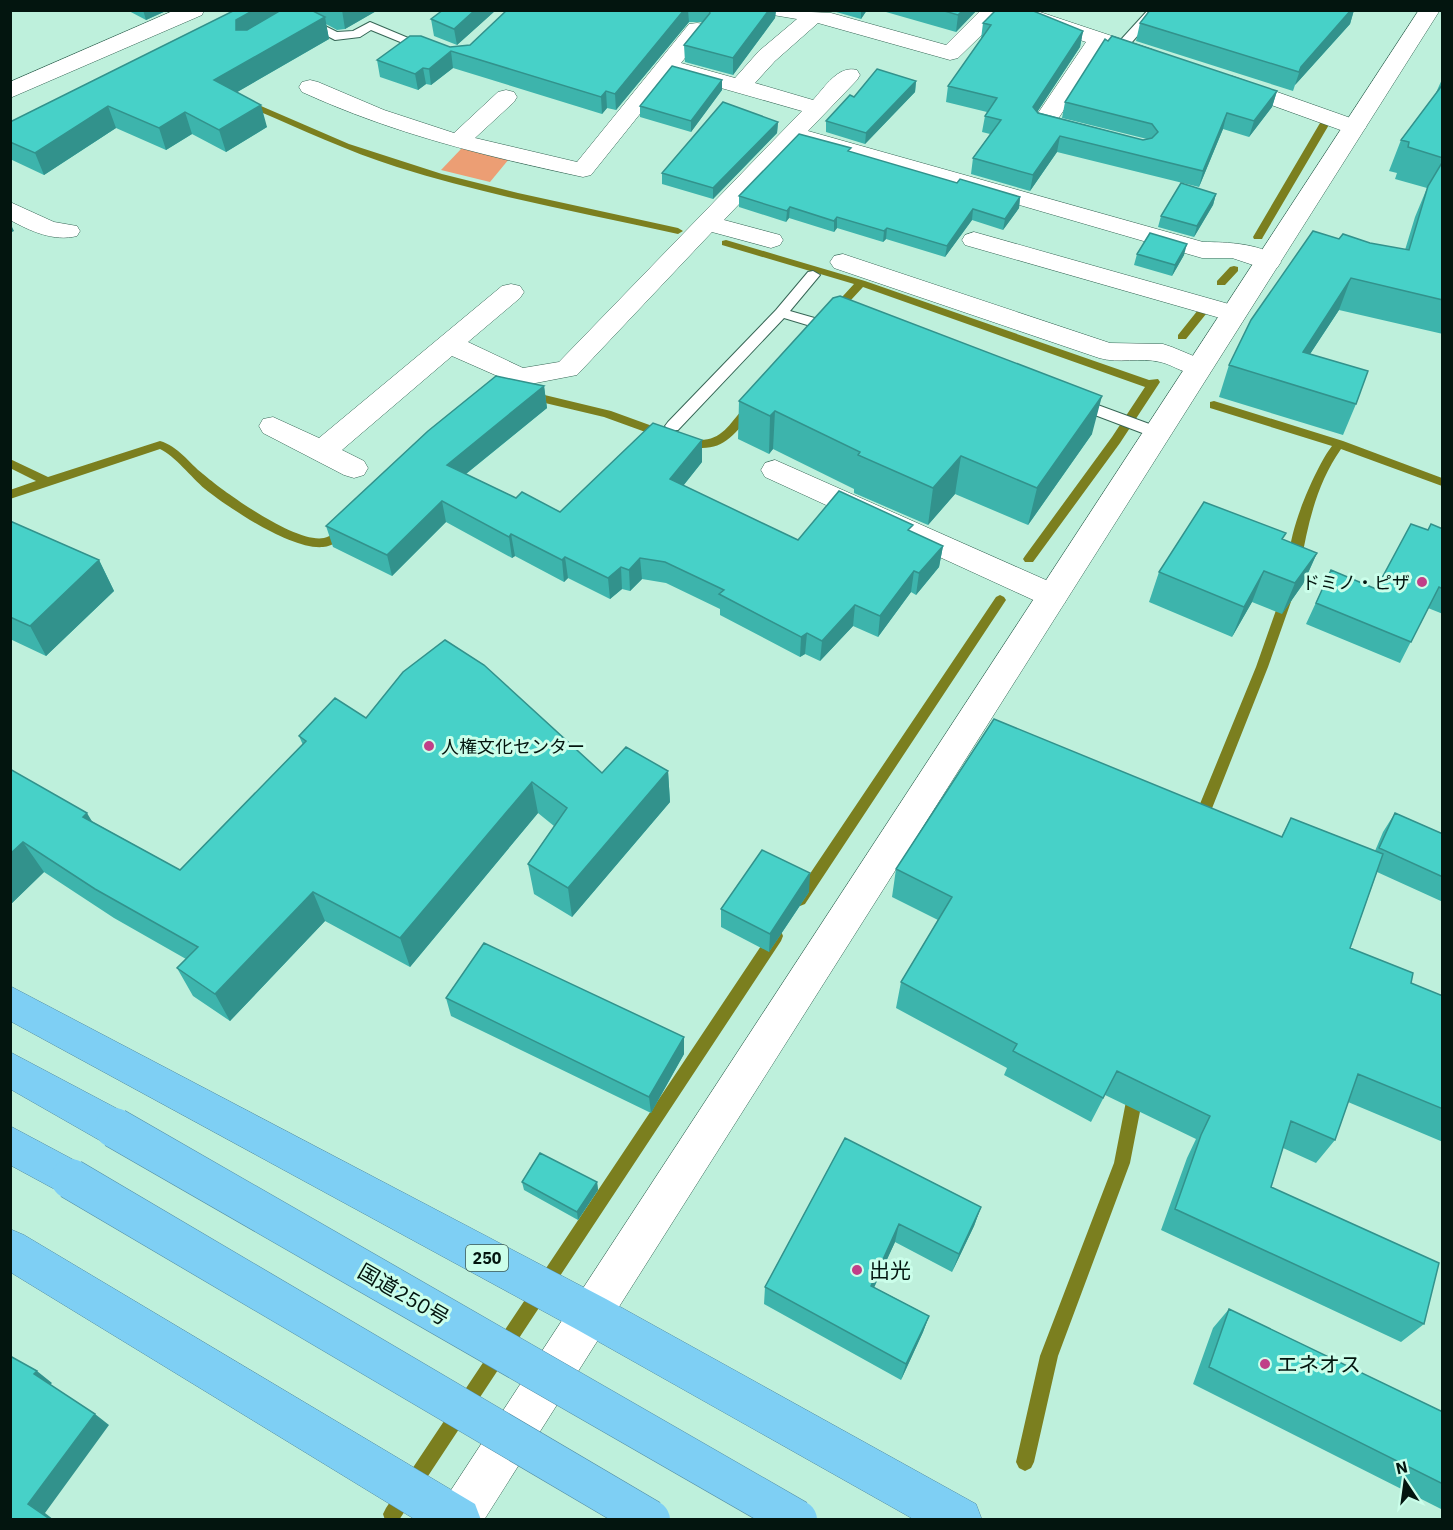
<svg xmlns="http://www.w3.org/2000/svg" width="1453" height="1530" viewBox="0 0 1453 1530" font-family="'IBM Plex Sans','Noto Sans JP',sans-serif">
<style>
.green{fill:#ec9e74}
.lines{fill:none;stroke-linecap:round;stroke-linejoin:round}
.stream{fill:#7b7f1f;fill-rule:evenodd}
.lane-casing{stroke:#376656;stroke-width:2}
.street-casing{stroke:#376656;stroke-width:1}
.secondary-casing{stroke:#376656;stroke-width:1}
.highway-casing{stroke:#538ea4;stroke-width:1}
.lane{fill:#fff;fill-rule:evenodd}
.street{fill:#fff;fill-rule:evenodd}
.secondary{fill:#fff;fill-rule:evenodd}
.highway{fill:#7ecff4;fill-rule:evenodd}
.highway-bridge-casing{stroke:#538ea4;stroke-width:41;stroke-linecap:butt}
.highway-bridge{stroke:#7ecff4;stroke-width:40}
.wall{fill:#3db4ac}
.shaded-wall{fill:#32928c}
.building{fill:#47d1c8;stroke:#32928c;stroke-width:1.5}
.poi-dot{fill:#c03f88;stroke:#cbfeea;stroke-width:2}
.labels{text-anchor:middle;dominant-baseline:central;stroke-width:6;stroke-linejoin:round;paint-order:stroke}
.shield{fill:#cbfeea;stroke:#3f5b51;stroke-width:1.5}
.shield-label{font-size:16px;font-weight:bold;fill:#03150f}
.poi-label{font-size:18px;fill:#03150f;stroke:#cbfeea;text-anchor:end}
.near-poi-label{font-size:21px;fill:#03150f;stroke:#cbfeea;text-anchor:start}
.near-street-label{font-size:21px;fill:#03150f;stroke:#cbfeea}
</style>
<rect width="100%" height="100%" fill="#bef0dc"/>
<path class="green" d="M462,148l47,11 -19,23 -49,-12z"/>
<g class="lines">
<path class="stream" d="M247,100l102,44 93,30 76,19 160,35 5,3 -5,3c-94,-21 -189,-38 -281,-67 -53,-17 -102,-41 -153,-62l-2,-2z
M1325,120l5,3 -67,114 -1,2h-8l-1,-2 67,-114z
M726,240l139,41 284,99 9,-1 2,3 -40,61 -87,119h-8l-2,-3 2,-3 87,-119 33,-50 -282,-100 -24,26h-8v-4l23,-25 -132,-39v-4z
M1234,266l4,1v4l-13,14h-8v-4l13,-14z
M1202,309l4,1v4l-20,25h-8v-4l20,-25z
M528,391l83,20 55,20 2,3 -6,4 -58,-21 -80,-19v-6z
M1214,401l129,40 99,37v8l-101,-37c-24,34 -33,74 -40,114l-6,4 -4,-1c-9,-23 25,-100 41,-120l-122,-38v-6z
M749,405l6,4 -2,3c-22,27 -33,43 -71,33l-2,-3 6,-4c32,8 40,-9 59,-32z
M160,441c18,5 29,22 43,33 21,18 93,70 121,64 7,-1 11,-9 19,-11l6,4c-6,9 -16,15 -26,16 -32,3 -94,-39 -118,-58 -14,-12 -30,-33 -45,-40l-150,50v-9l26,-9 -26,-13v-9l38,18z
M1287,591l6,5 -25,71 -61,154 -2,4h-10l-2,-4 63,-154 25,-71z
M1000,595l4,2 2,3 -2,3 -199,301 -5,2 -5,-2 -2,-4 2,-4 201,-299z
M776,930l5,1 2,5 -2,5 -382,579h-14l-2,-6 3,-6 385,-577z
M1136,1084l6,2 2,5 -14,72 -72,193 -24,106 -3,6 -6,3 -6,-3 -3,-6 24,-106 74,-193 14,-72 2,-5z"/>
<defs>
<path id="lane" d="M291,10h13l1,6 32,16 16,-1 17,-9 55,23 -2,3h-8l-44,-18 -11,7 -25,3 -40,-21z
M1148,10h12l-35,40h-8v-6z
M813,271l7,4 -30,36 49,14 2,3 -2,3 -5,2 -50,-15 -106,112h-10l-3,-4 3,-4 108,-112 32,-38z
M1076,397l87,32 3,4 -8,5 -5,-1 -82,-31 -2,-4z"/>
<path id="street" d="M175,10h29l-2,5 -192,83v-16z
M771,10l60,3 115,32 34,-34 54,-1 120,40 3,5 -3,5 -8,2 -42,-14 -46,71 30,7 4,5 -4,5 -8,2 -44,-11 -4,-5 54,-80 -78,-26 -12,5 -38,37 -8,2 -132,-37 -43,38 -20,22 58,17c12,-13 25,-35 44,-30l3,5 -3,5 -49,51 395,111c21,0 65,1 78,20l-4,6 -9,2 -36,-12h-30l-403,-117 -75,79 56,15 3,5 -3,5 -9,3 -59,-16 -135,143 -57,11 -68,-30 -110,94 22,11 4,7 -4,7 -10,3 -10,-3 -81,-42 -4,-7 4,-7 10,-2 46,21 183,-152 9,-2 9,2 4,6 -4,6 -52,44 55,26 36,-6 243,-251 -130,-37 -81,101 -8,2c-98,-21 -189,-43 -281,-85l-3,-5 3,-5 8,-2 8,2 66,28 70,23 44,-41 8,-2 8,2 3,5 -3,5 -39,36 102,24 112,-138 8,-1 8,1 3,5 -27,34 54,15 24,-27 38,-32 -24,-4z
M1232,76l130,46 4,5 -4,5 -8,2 -8,-2 -122,-44 -3,-5 3,-5z
M10,202l44,20 23,4 3,5 -3,5c-23,6 -47,-5 -67,-16z
M974,232l269,76 4,6 -4,6 -9,2 -269,-77 -3,-5 3,-5z
M843,254l267,89 53,1 9,3 36,15 4,6 -4,6c-18,5 -31,-8 -48,-12 -20,-5 -41,2 -61,-4l-265,-90 -4,-6 4,-6z
M775,460l289,128 4,8 -4,8 -11,3 -11,-3 -277,-127 -4,-7 4,-7z"/>
<path id="secondary" d="M1419,10h21l-956,1510h-48l6,-16z"/>
<path id="highway" d="M10,986l596,313 370,205 6,16h-67l-339,-191 -566,-308z
M10,1052l119,63 5,13 -5,13 -14,5 -14,-5 -91,-52z
M10,1126l75,40 6,13 -6,13 -14,6 -61,-33z
M10,1229l14,6 451,269 6,16h-65l-406,-248z"/>
</defs>
<use href="#lane" class="lane-casing"/>
<use href="#street" class="street-casing"/>
<use href="#secondary" class="secondary-casing"/>
<use href="#highway" class="highway-casing"/>
<use href="#lane" class="lane"/>
<use href="#street" class="street"/>
<use href="#secondary" class="secondary"/>
<use href="#highway" class="highway"/>
<defs>
<path id="highway-bridge" d="M115,1128l682,392
M71,1179l579,341"/>
</defs>
<use href="#highway-bridge" class="highway-bridge-casing"/>
<use href="#highway-bridge" class="highway-bridge"/>
</g>
<path class="wall" d="M127,10h41l-22,10z
M235,10h143l-33,19 -8,1 -11,-6 3,15 -92,53 30,35 -41,25 -34,-18 -26,16 -50,-22 -72,47 -34,-16v-37z
M443,10h53l-39,35 -23,-9 -3,-17z
M507,10h269l-1,8 -42,57 -48,-13 -1,-17 19,-23h-14l-73,88 -9,-2 -5,6 -149,-46 -22,17 -5,-1 -8,6 -38,-13 -3,-17 73,-13 20,-2z
M829,10h38l-6,9z
M879,10h98l-21,22z
M1150,10h204l-4,14 -55,61 -2,6 -157,-50 4,-18z
M983,23l100,8 -3,16 -43,65 106,28 4,-1 -85,-21 3,-16 212,-11 -5,16 -23,30 -26,-8 -24,58 -142,-35 -27,39 -59,-17 2,-16 17,-24 -8,-2 3,-16 2,-4 -41,-10 2,-16 33,-47z
M1443,77v257l-104,-24 -29,44 46,50 -13,31 -124,-38 10,-32 110,-126 31,4 35,7 10,-33 12,-29 -32,-9 2,-6 -8,-2 12,-31 34,-45z
M722,80v10l-31,42 -51,-15v-11z
M916,81l-1,11 -50,52 -39,-12v-11l28,-24z
M778,122l-1,11 -64,66 -51,-15v-11z
M851,152l106,31 63,14 -1,11 -16,22 -31,-10 -27,37 -59,-18 -3,3 -46,-14 -3,4 -45,-14 -3,4 -47,-15v-11z
M1216,194l-3,11 -19,32 -36,-10 3,-11z
M1137,254l47,1 -12,21 -38,-11z
M544,386l3,22 -81,66 50,24 44,14 142,-50 -19,24 115,54 114,-8 31,14 -4,21 -23,28 -5,-3 -33,45 -25,-11 -33,35 -15,-7 -5,3 -80,-42v-6l-54,-26 -24,-4 -12,12 -8,-2 -12,10 -42,-21 -4,4 -49,-26 -3,2 -66,-36 -54,54 -59,-29 -7,-21z
M739,401l353,33 -64,91 -73,-31 -27,31 -74,-32v-4l-81,-40 -4,5 -31,-15z
M10,521l89,39 15,31 -68,65 -36,-17z
M1443,529v85l-15,-6 -28,55 -94,-39 25,-54 45,19 52,-59z
M1283,540l34,13 -14,31 -21,30 -30,-12 -20,35 -83,-35 10,-30z
M366,718l236,55 66,-2 2,31 -98,115 -38,-23 -6,-30 26,-38 -16,-13 -128,154 -85,-46 -95,100 -37,-25 -16,-28 9,-9 -72,-41 -70,-46 -34,33v-136l83,53 87,48 123,-125 -4,-9z
M1395,813l48,21v68l-66,-30 -27,76 61,35 32,13v146l-95,-40 -13,38 -19,23 -33,-15 -12,39 153,137 -23,18 -240,-112 26,-72 9,-19 -91,-44 -14,27 -87,-47 3,-7 -111,-60 5,-26 37,-62 -46,-23 4,-28 385,-32 10,-19 84,33 8,-19z
M809,892l-40,60 -48,-25v-18z
M446,998l238,39v17l-33,59 -200,-97z
M845,1138l136,69 -7,19 -22,46 -57,-30 -21,45 55,29 -6,16 -22,48 -137,-76 1,-17z
M522,1182h75l1,8 -20,30 -54,-30z
M1229,1309l214,103v98l-250,-126 20,-56z"/>
<path class="shaded-wall" d="M143,10h25l-22,10z
M254,10h36l-48,32 -6,-12v-10z
M342,10h36l-33,19z
M475,10h21l-39,35 -3,-16z
M684,10h4l1,12 -73,88 -1,-16z
M769,10h7l-1,8 -42,57v-17z
M861,10h6l-6,9z
M963,10h14l-21,22 2,-17z
M1351,10h3l-4,14 -55,61 6,-18z
M325,17l4,22 -109,63 -6,-22z
M1083,31l-3,16 -50,76 3,-16z
M451,51l2,17 -22,17 -2,-16z
M423,68l3,16 -8,6 -3,-16z
M722,80v10l-31,42v-11z
M916,81l-1,11 -50,52 1,-11z
M606,91l1,17 -5,6 -1,-17z
M1277,91l-5,16 -23,30 5,-16z
M261,105l6,22 -41,25 -7,-22z
M108,106l8,22 -72,47 -9,-22z
M185,112l7,22 -26,16 -7,-22z
M1227,113l-4,16 -24,58 4,-16z
M778,122l-1,11 -64,66v-11z
M1060,136l-3,16 -27,39 3,-16z
M1216,194l-3,11 -19,32 3,-11z
M1020,197l-1,11 -16,22 2,-11z
M790,207l-1,11 -3,4 1,-11z
M973,209l-1,11 -27,37 2,-11z
M837,217v11l-3,4v-11z
M10,223l4,8 -4,2z
M887,228l-1,11 -3,3 1,-11z
M1187,244l-3,11 -12,21 3,-11z
M1351,278l-12,32 -48,73 12,-31z
M544,386l3,22 -96,78 -4,-21z
M1102,396l-10,38 -64,91 9,-37z
M775,411l-2,38 -4,5 1,-38z
M702,440v22l-31,39 -1,-22z
M961,456l-6,38 -27,31 5,-37z
M442,501l4,21 -54,54 -5,-21z
M511,534l4,22 -3,2 -3,-21z
M943,546l-4,21 -23,28 3,-22z
M1317,553l-14,31 -21,30 13,-31z
M565,557l3,21 -4,4 -2,-22z
M640,558l2,21 -12,12 -1,-21z
M99,560l15,31 -68,65 -16,-30z
M621,567l1,22 -12,10 -2,-21z
M914,571l-3,21 -33,45 2,-21z
M1264,571l-12,31 -20,35 12,-30z
M855,605l-2,21 -33,35 2,-20z
M807,633l-2,21 -5,3 1,-20z
M668,771l2,31 -98,115 -4,-29z
M532,782l6,31 -128,154 -10,-29z
M87,813l18,30 -22,-26z
M23,842l21,30 -34,33v-51z
M810,873l-1,19 -40,60 1,-18z
M313,892l12,29 -95,100 -15,-27z
M684,1037v17l-33,59 -2,-16z
M597,1182l1,8 -20,30 -1,-8z
M981,1207l-7,19 -22,46 7,-18z
M899,1224l-4,18 -28,61 4,-17z
M929,1316l-6,16 -22,48 5,-16z
M37,1371l15,12 -2,2 -16,-11z
M95,1414l14,11 -64,88 9,7h-3l-23,-16z"/>
<path class="building" d="M235,10h19l-18,10v10h11l34,-20h30l14,7 -111,63 47,25 -42,25 -34,-18 -26,16 -51,-22 -73,47 -25,-11v-20z
M443,10h32l-21,19 -23,-10z
M507,10h177l-69,84 -9,-3 -5,6 -150,-46 -22,18 -6,-1 -8,6 -38,-14 33,-24h11l29,11 20,-2z
M709,10h60l-36,48 -49,-13 26,-32z
M941,10h22l-5,5z
M996,10h35l52,21 -50,76 5,6 105,27 9,-2 6,-6 -6,-8 -87,-22 40,-63 3,2 4,-5 165,55 -23,30 -27,-8 -24,58 -143,-35 -27,39 -60,-17 28,-38 -16,-4 12,-18 -49,-12 43,-61 -8,-2z
M1150,10h201l-50,57 -2,5 -159,-49z
M672,66l50,14 -31,41 -51,-15z
M877,69l39,12 -50,52 -40,-12 24,-26 4,2z
M1443,84v74l-35,-11 1,-5 -8,-2z
M723,102l55,20 -65,66 -51,-15z
M799,134l52,14 -3,3 109,32 3,-4 60,18 -15,22 -32,-10 -26,37 -60,-18 -3,3 -47,-14 -3,4 -44,-14 -3,4 -48,-15z
M1443,161v139l-92,-22 -48,74 65,19 -12,33 -127,-39 22,-45 62,-89 26,8 4,-5 27,9 39,7 19,-64z
M1181,183l35,11 -19,32 -36,-10z
M1150,233l37,11 -12,21 -38,-11z
M840,296l262,100 -65,92 -76,-32 -28,32 -75,-33 2,-3 -85,-41 -5,5 -31,-15 94,-103z
M496,376l48,10 -97,79 69,33 6,-6 38,20 93,-89 49,17 -32,39 128,61 41,-49 74,34 -5,5 35,16 -24,27 -5,-2 -34,45 -25,-11 -33,36 -15,-8 -6,4 -82,-43 5,-4 -59,-28 -25,-4 -11,12 -8,-3 -13,11 -43,-21 -3,3 -51,-26 -2,3 -67,-36 -55,54 -61,-29 102,-95z
M1204,502l82,31 -4,6 35,14 -22,30 -31,-12 -20,36 -85,-35z
M10,521l89,39 -69,66 -20,-9z
M1411,524l17,6 3,-6 12,5v60l-4,-2 -28,55 -95,-39 15,-33 45,19z
M445,640l39,25 118,108 24,-26 42,24 -100,117 -40,-24 39,-56 -35,-26 -132,156 -87,-46 -98,102 -38,-26 21,-21 -103,-58 -72,-47 -13,12v-85l77,44 -4,4 97,53 126,-129 -7,-5 36,-38 31,20 37,-46z
M994,719l288,118 9,-19 92,36 -33,94 63,25 -2,10 32,13v113l-85,-35 -23,66 -44,-19 -20,66 168,76 -15,61 -249,-115 26,-74 9,-19 -93,-45 -14,27 -90,-47 4,-7 -116,-62 51,-85 -56,-28z
M1395,813l48,21v43l-64,-29z
M762,850l48,23 -40,61 -49,-25z
M484,943l200,94 -35,60 -203,-99z
M845,1138l136,69 -22,47 -60,-30 -28,62 58,30 -23,48 -141,-77z
M540,1153l57,29 -20,30 -55,-30z
M1229,1309l214,103v72l-234,-117z
M10,1356l27,15 -3,3 61,40 -67,90 23,16h-41z"/>
<g class="poi-dot">
<circle cx="1422" cy="582" r="6"/>
<circle cx="429" cy="746" r="6"/>
<circle cx="857" cy="1270" r="6"/>
<circle cx="1265" cy="1364" r="6"/>
</g>
<g class="labels">
<rect class="shield" x="466" y="1245" width="42" height="26" rx="4.5"/>
<g class="shield-label">
<text x="487" y="1258">250</text>
</g>
<g class="poi-label">
<text x="1410" y="582">ドミノ・ピザ</text>
<text x="441" y="746" text-anchor="start">人権文化センター</text>
</g>
<g class="near-poi-label">
<text x="869" y="1270">出光</text>
<text x="1277" y="1364">エネオス</text>
</g>
<g class="near-street-label">
<text transform="translate(404 1294) rotate(30)">国道250号</text>
</g>
</g>
<rect width="1453" height="1530" fill="none" stroke="#03150f" stroke-width="24"/>
<g transform="translate(1405 1482) rotate(347)" stroke="#cbfeea" stroke-width="4.5" paint-order="stroke">
<path d="M0-4.5L10 22L0 15L-10 22Z" fill="#03150f"/>
<text y="-9" font-size="16" font-weight="bold" text-anchor="middle" fill="#03150f">N</text>
</g>
</svg>
